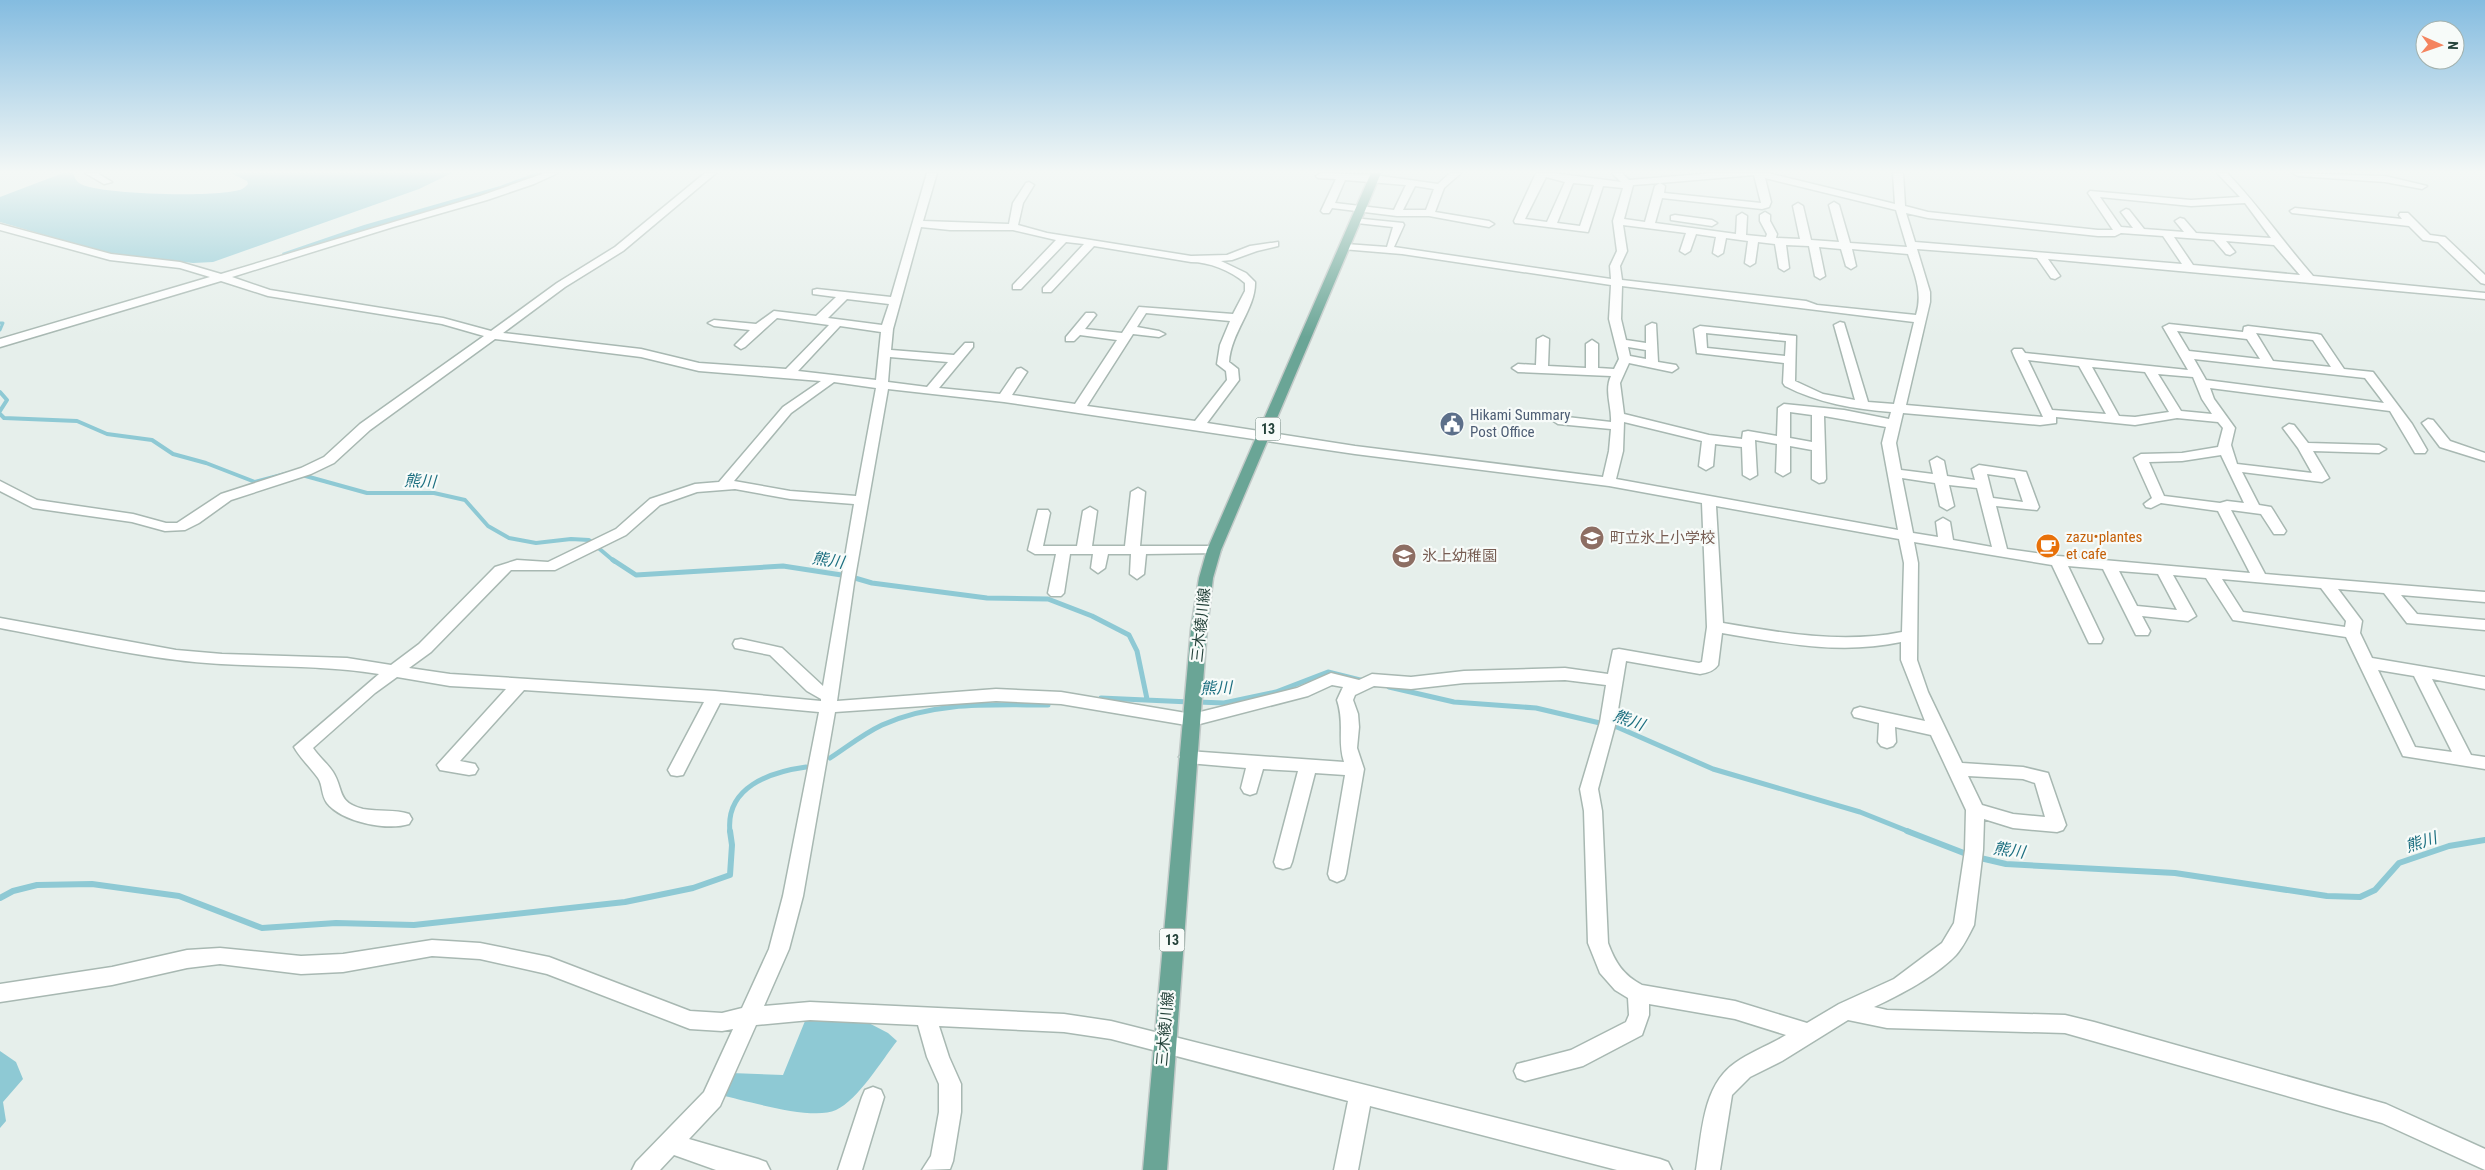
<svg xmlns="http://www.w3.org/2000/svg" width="2485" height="1170" viewBox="0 0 2485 1170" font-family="'Roboto Condensed','Noto Sans JP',sans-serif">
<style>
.water{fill:#8ec9d4}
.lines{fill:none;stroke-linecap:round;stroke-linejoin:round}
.stream-far3{stroke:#8ec9d4;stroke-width:3}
.stream-far2{stroke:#8ec9d4;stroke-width:4}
.stream-far1{stroke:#8ec9d4;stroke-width:5}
.stream{stroke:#8ec9d4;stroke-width:6}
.canal{fill:#8ec9d4;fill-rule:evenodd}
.minor-casing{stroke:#a8b8b2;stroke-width:3}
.major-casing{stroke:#c2cac8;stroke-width:3}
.minor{fill:#fff;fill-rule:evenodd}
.major{fill:#6aa596;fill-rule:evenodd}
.labels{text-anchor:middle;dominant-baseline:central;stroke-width:4.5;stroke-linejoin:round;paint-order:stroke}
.shield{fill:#f7fbf9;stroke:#637a73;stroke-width:1}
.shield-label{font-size:14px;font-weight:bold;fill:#24423a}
.service-label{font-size:15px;fill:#4e5e75;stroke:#f7fbf9;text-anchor:start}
.food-label{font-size:15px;fill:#c56008;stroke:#f7fbf9;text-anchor:start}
.education-label{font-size:15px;fill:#785e54;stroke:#f7fbf9;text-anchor:start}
.street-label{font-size:15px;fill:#24423a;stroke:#f7fbf9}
.water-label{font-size:16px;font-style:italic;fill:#1c6f80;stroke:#f7fbf9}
</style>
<rect width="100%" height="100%" fill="#e6efeb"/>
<path class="water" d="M63,173h10c1,3 3,8 6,10 15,12 144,15 163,6 1,0 5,-4 6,-5l-1,-3 -16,-8h221l-33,16 -206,73 -20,1 -87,-10 -106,-31v-25z
M863,1020l25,13 9,8c-15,19 -39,59 -61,69 -24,11 -88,-9 -116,-15l11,-22 52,2 22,-54z
M0,1051l16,11 7,17 -20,23 3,19 -6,7z"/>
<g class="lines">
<path class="stream-far3" d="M0,323h3l-3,7"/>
<path class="stream-far2" d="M0,392l7,8 -7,11
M0,414l4,4 73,3 30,13 45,6 21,14 33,9 49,19 34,-9
M302,475l65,18h67l31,7 23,26 21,12 27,5 35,-4 18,1 26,22"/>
<path class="stream-far1" d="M613,560l23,15 147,-9 65,10 24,7 115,15 61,1 44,17 37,19 8,16 10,48
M1389,687l65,15 82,6 81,19 96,42 147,43 50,20
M1101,698l89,4
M1198,702l26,1 52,-11 52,-20 36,9
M830,758c17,-11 33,-24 52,-33 52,-24 110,-20 166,-20
M730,832c-5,-45 40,-60 76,-65"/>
<path class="stream" d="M1907,831l62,24
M1976,857l30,7 169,9 152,23 33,1 15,-7 24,-27 50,-17 36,-6
M0,898l13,-7 24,-6 55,-1 87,12 83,32 74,-5 78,2 211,-23 68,-14 37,-13 2,-30 -2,-14"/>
<path class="canal" d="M535,173h14l-43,17 -215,65h-8l-1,-2 82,-28 136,-39z"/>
<defs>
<path id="minor" d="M85,173h12l15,9 -8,2z
M545,173h13l-24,11 -47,16 -94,27 -161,50 38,13 173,28 48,13 66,-48 58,-36 90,-74h11l-93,78 -58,36 -62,46 138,16 58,14 87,6 43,-44 -52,-7 -32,29 -4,2 -6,-4 15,-15 -36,-4 -6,-3 6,-3 42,4 18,-13 42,5 20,-19 -23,-3v-4l4,-1 74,8 36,-124h10l-14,48 86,3 4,-21 13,-20 3,-1 5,3 -11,18 -5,22 29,8 144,23 36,-1 23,-9 28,-4v4l-21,5 -25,9 -11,1 25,12 9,9c1,26 -24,50 -26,80l9,7 1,11 -32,43 148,23 248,31 6,-26 2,-22 -53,-5 -6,-4 6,-4 53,6c1,-15 -7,-31 0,-46l-93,-4 -6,-4 6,-4 18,1 1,-26 6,-3 6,3 -1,27 38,2v-24l6,-4 6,4v24l16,1 5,-10 -10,-40 2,-34 -209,-31 -60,-5v-4l4,-1 41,3 6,-20 -36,-4 -5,-3 1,-2 50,5 1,2 -10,22 217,32 -1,-13 7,-15 -4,-30 10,-33 -20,-2 -15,46 -73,-9 -1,-2 22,-48h17l68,9 -9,-9h10l7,7 85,-7h54l127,31 -2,-31h10l2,33 23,6 170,18h15l-25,-37 2,-2 101,9 49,-3 -23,-24h10c32,33 56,69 86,103l172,17v6l-437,-40 12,17 -5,3 -4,-1 -14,-20 -120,-9 13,43v10l-24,103 137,12 -29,-61 -2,-5 2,-2h8l3,4 163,17 -25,-43 6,-3 74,8 1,-5 4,-1 69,8 4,1 23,34 29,3 39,52 15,26 -2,3h-10l-25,-42 -180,-23 4,11 21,29 -4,17 6,19 75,9 -14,-25 -15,-20 6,-4 5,1 14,18 71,2 7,4 -7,4 -66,-2 16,27 -7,4 -80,-10 17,33 12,2 2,3 13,21 -2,3h-10l-13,-20 -30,-4 34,64 220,18v10l-84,-7 16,19 68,6v10l-78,-7 -23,-30 -46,-4 24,32 -2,12 12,25 113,19v12l-53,-10 39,76 14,2v12l-82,-13 -57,-119 -113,-17 -27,-42 -33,-3 23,41 -8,5 -46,-5 8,15 -2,4h-12l-33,-66 -35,-3 35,73 -2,4h-12l-2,-4 -35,-74 -138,-23 4,21 -1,97 11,32 34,71 61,4 25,6 18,52 -3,5 -6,2 -44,-4 -29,-9 -1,31 -9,75c-5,10 -11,22 -18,30 -20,21 -56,40 -82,52l13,3 178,5 29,7 292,82 99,45v21l-103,-47 -317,-90 -178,-5 -39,-8 -66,41 -32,16 -18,18 -12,75h-24c6,-36 6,-84 39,-107 15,-11 35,-18 51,-28l-51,-16 -86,-15v11l-7,20 -59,31 -58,15 -8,-3 -3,-7 3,-7 54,-14 55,-28 3,-7 -1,-17 -13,-8 -15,-17 -12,-30 -4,-132 -4,-22 20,-67 6,-37 -41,-5 -101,3 -53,6 -37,-3 -19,9 -2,5 5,14 1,13 -2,21 7,21 -18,105 -2,5 -7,3 -7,-3 -2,-5 17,-99 -30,-2 -23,89 -2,5 -7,2 -7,-2 -2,-5 24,-91 -35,-2 -7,24 -6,2 -6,-2 -3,-5 5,-20 -58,-5 -6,-2 -3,-4 3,-4 6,-2 156,11c-7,-22 1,-38 -7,-62l6,-13 -11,-2 -24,11 -116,30 -131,-22 -65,-3 -161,11 -32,184 -14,53 -25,57 46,-4 254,12 47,7 549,138 8,3 4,8h-55l-247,-64 -12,64h-24l14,-69 -237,-62 -47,-7 -125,-6 10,31 12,27v28l-8,49 -3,8 -28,1 9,-14 8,-44v-28l-12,-27 -9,-32 -108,-5 -54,5 -36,81 -31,33 69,20 8,3 4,8h-54l-42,-15 -14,15h-28l4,-8 68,-70 29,-63 -11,2 -32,-2 -143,-55 -67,-15 -48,-3 -89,16 -42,2 -81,-10 -33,4 -75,17 -112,17v-18l112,-17 75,-17 33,-2 81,8 42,-2 89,-14 48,3 69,14 141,54 32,2 20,-5 27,-59 14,-53 36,-184 -99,-9 -37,72 -6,1 -6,-1 -3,-5 36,-68 -180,-12 -64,71 15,3 3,5 -3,5 -6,1 -29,-5 -3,-5 69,-76 -56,-3 -53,-9 -22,16 -62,55c6,9 14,15 20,24 11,17 3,30 30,37 15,3 32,0 46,5l3,5 -3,5c-22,7 -67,-2 -82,-21 -6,-8 -4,-18 -9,-25 -8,-11 -17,-19 -24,-31l85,-73c-67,-11 -135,-5 -202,-14 -59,-7 -118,-21 -177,-32v-10l176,32 46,4 125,4 44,7 28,-21 76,-77 22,-7 31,2 68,-33 34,-30 45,-15 24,-2 64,-75 38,-26 -122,-10 -58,-14 -146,-18 -125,91 -36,33 -23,11 -80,26 -32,23 -14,7 -20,1 -33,-9 -99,-14 -33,-17v-10l37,19 96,14 33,9h11l44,-29 80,-26 23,-11 36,-33 124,-88 -42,-12 -174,-28 -47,-15 -221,66v-8l210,-62 -30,-9 -70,-8 -110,-30v-6l111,30 69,8 41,12 259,-78zM1754,175l7,28 -97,-10 1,-7 -5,-3zM1546,177l19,5 -18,40 -22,-3zM1765,178l131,32 11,37 -57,-4 -11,-38 -5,-3 -5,3 10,37 -28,-2 -8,-34 -5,-3 -5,3 7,33 -24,-1 1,-4 -7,-13v-6l-5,-3 -5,3v6l7,13 -1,3 -20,-2 1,-19 -5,-3 -5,3 -1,18 -81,-11 7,-25 100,11 7,-2 2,-5zM1573,183l21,2 -14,41 -23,-3zM1660,183l-5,3 -10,36 -21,-3 9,-34zM2100,197l91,9 54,-3 26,35 -75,-5 -12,-14 -4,-1 -5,3 9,11 -40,-3 -15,-19 -3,-1 -5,3 12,16 -12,-1zM1906,213l22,5 170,18h17l6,-3 42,3 19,28 -267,-22zM1623,225l63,8 -6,18 5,3 5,-3 6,-17 20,3 -3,16 5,3 5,-3 3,-15 22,3 -3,22 5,3 5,-3 3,-21 17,2 4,24 5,3 5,-3 -3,-23 23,1 6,30 5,3 5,-3 -6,-29 22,2 5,17 5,3 5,-3 -4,-17 56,5c7,21 15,39 8,61l-99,-10 -11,-4 -184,-21 -2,-14 7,-15zM921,227l29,3h63l43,10 -43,45v4h8l45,-47 18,2 -41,44v4h8l43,-46 97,16c18,0 39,8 54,21v8l-12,23 -94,-7 -17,26 -37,-4 11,-14 -2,-2h-8l-20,24v4h8l6,-6 37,5 -42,64 -63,-9 15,-23 -6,-4 -4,1 -17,25 -61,-6 34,-41v-4h-8l-11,12 -63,-5 2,-21zM2174,237l40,3 12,14 4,1 5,-3 -9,-11 48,4 26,30 -107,-10zM1622,286l292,36 -20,82 -26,-2 -24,-79 -4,-1 -6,3 21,75 -32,-6 -28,-13 1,-45 -96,-10 -6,3 3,24 87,10 -1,20 2,3c33,17 69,23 106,26l-2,7 -45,-9 -60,-6 -6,4 -1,28 -29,-5 -5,1 -1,7 -33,-4 -85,-21 -4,-31 9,-20 43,9 6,-4 -2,-3 -18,-3 -2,-38 -4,-1 -6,3v17l-20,-3 -5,-21zM847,299l42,5 -7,21 -54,-7zM1146,313l84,8 -10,24 -3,19 9,7 1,9 -32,41 -108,-15 46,-72 26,3 6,-3 -6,-3 -22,-4zM840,326l41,6 -5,48 -78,-9zM2177,331l70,8 13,20 -71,-8zM1706,333l80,8 -1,15 -78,-8zM2256,333l57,7 18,27 -58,-6zM1628,347l18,3v9l-16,-3zM890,357l58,5 -21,25 -39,-5zM2194,359l171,19 19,25 -178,-23zM2028,360l51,6 27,48 -54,-4zM2092,367l53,5 24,40 -34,5 -16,-1zM2158,374l35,3 9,22 10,15 -31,-3zM834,382l42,6 -20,108 -66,-5 -56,-10 57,-68zM888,389l116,13 351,52 254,32 93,17 5,124 -5,35 -3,1 -80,-14 -6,1 -5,24 -43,-6 -101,3 -53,6 -39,-3 -13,6 -28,-7 -34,15 -105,26 -131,-22 -65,-3 -159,12 17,-118zM1790,412l22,3v27l-22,-4zM1903,413l137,12 16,-2v-6l79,8 42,-7 41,4 5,6 -5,19 -36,6 -41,1 -7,4 18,40 -8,6 2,3 5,1 10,-5 57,8 32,62 -192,-17 -51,-7 -11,-43 41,4 2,-3 -13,-35 -47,-7 -7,4 3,11 -28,-4 -3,-15 -7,-4 -7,4 3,13 -32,-4 -5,-27zM1824,416l62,11 -4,16 16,87 -282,-51 7,-28 1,-29 78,19 -3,25 7,4 7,-4 2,-22 27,3 1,28 7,4 7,-4 -2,-35 22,4 -1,28 7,4 7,-4v-26l22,4v29l7,4 5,-1 2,-3zM2221,455l23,48 -17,-2 -7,2 -56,-7 -15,-34 33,-1zM1987,474l28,4 8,24 -30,-4zM1902,478l33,5 5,23 7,4 7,-4 -5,-21 28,3 15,59 -39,-7 -3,-18 -7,-4 -7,4 2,15 -25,-4zM735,489l55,10 64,5 -31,182 -41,-38 -41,-9 -6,1 -2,4 2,4 35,7 37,36 14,8v2l-106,-10 -265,-17 -41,-6 22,-16 80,-82h44l71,-35 34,-30 37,-13zM1716,506l183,33 5,24 -2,69c-60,12 -120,1 -179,-9zM2119,571l39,3 19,36 -40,-4zM2222,579l99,9 25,33 -1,6 -102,-15zM1722,633c60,10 119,22 179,9v18l24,61 -65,-14 -6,2 -2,4 2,4 25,6 -1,19 3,4 6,2 6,-2 3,-4 -1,-15 36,8 35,75 -1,40 -11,73 -12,20 -48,36 -55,25 -32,19 -72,-22 -93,-16c-19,-10 -27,-23 -34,-42l-6,-132 -4,-22 18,-67 10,-61 74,13c7,-1 14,-3 18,-9zM2378,670l36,6 38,76 -37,-5zM1968,776l55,3 12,4 10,34 -32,-3 -31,-9z
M1321,173l53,2 64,9 12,-11h11l-17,15 -9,24 54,9 5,3 -5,3 -60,-11h-32l-65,-8 -3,5h-6l-2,-2 15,-32 -18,-1 -2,-2zM1345,180l61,5 -12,25 -59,-7zM1415,186l19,3 -8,21h-23z
M2293,173l92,3 42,10 -5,3 -37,-7 -87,-6z
M2295,208l107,11 -3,-4 1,-2h8l22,22 15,2 40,38v9l-4,-1 -43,-41 -15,-2 -14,-14 -117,-13 -2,-2z
M1675,215l37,5 5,3 -5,3 -41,-6v-4z
M2428,419l5,1 17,21 35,12v8l-45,-14 -18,-24z
M1138,488l7,4 -5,54h74l5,1 2,3 -2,3 -73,1 -2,20 -7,5 -7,-5 1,-20h-23l-3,14 -7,5 -7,-5 2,-14h-23l-6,39 -3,3h-10l-3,-3 8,-39h-21l-7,-4 10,-40h10l2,3 -7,33h34l6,-35 7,-4 7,4 -5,35h33l6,-54z
M873,1087l8,3 3,7 -22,73h-24l24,-73 3,-7z"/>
<path id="major" d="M1371,173h10l-160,377 -8,28 -6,51 -40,541h-24l48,-541 8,-51 8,-28z"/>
</defs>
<use href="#minor" class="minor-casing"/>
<use href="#major" class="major-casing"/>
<use href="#minor" class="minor"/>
<use href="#major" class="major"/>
</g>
<linearGradient id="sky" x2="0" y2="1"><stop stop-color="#84bce0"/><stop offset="0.51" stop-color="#f4f8f6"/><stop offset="1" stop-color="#f4f8f6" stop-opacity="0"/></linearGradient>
<rect width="2485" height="337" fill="url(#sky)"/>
<defs>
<symbol id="civic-disc" viewBox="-11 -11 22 22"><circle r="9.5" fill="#5c6f8a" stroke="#f7fbf9"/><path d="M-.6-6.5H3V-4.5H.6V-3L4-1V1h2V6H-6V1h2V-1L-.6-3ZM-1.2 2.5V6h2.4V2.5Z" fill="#fff"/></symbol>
<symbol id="school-disc" viewBox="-11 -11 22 22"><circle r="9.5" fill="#8d6e63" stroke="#f7fbf9"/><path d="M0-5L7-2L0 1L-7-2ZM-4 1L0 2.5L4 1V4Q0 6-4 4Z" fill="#fff"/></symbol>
<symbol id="cafe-disc" viewBox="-11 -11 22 22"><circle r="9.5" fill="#e8710a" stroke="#f7fbf9"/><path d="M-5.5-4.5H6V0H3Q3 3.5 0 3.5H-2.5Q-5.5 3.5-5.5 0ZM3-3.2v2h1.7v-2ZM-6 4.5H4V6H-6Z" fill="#fff"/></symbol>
</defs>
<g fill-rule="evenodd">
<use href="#civic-disc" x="1438" y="410" width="28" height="28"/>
<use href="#school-disc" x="1578" y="524" width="28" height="28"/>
<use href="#cafe-disc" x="2034" y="532" width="28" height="28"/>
<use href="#school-disc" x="1390" y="542" width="28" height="28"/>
</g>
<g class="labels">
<g class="shield">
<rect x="1255.5" y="417.5" width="25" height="23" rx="4"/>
<rect x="1159.5" y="928.5" width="25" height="23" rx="4"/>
</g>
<g class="shield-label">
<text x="1268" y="429">13</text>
<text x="1172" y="940">13</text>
</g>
<g class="service-label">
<text x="1470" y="415">Hikami Summary<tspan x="1470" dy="17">Post Office</tspan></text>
</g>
<g class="food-label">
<text x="2066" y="537">zazu•plantes<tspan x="2066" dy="17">et cafe</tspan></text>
</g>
<g class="education-label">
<text x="1610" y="538">町立氷上小学校</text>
<text x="1422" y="556">氷上幼稚園</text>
</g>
<g class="street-label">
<text transform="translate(1201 625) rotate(-84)">三木綾川線</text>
<text transform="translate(1165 1029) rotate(-85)">三木綾川線</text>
</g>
<g class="water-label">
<text transform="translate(420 481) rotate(3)">熊川</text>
<text transform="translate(828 560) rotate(9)">熊川</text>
<text transform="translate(1216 688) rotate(-2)">熊川</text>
<text transform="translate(1629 720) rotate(20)">熊川</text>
<text transform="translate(2421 842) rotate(-18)">熊川</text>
<text transform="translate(2009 850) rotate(8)">熊川</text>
</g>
</g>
<g transform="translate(2440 45) rotate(92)"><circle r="24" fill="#f7fbf9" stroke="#a3b1ad"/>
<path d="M0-4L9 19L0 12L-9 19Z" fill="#f4845f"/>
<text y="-8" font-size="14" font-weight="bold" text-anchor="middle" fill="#24423a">N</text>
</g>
</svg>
